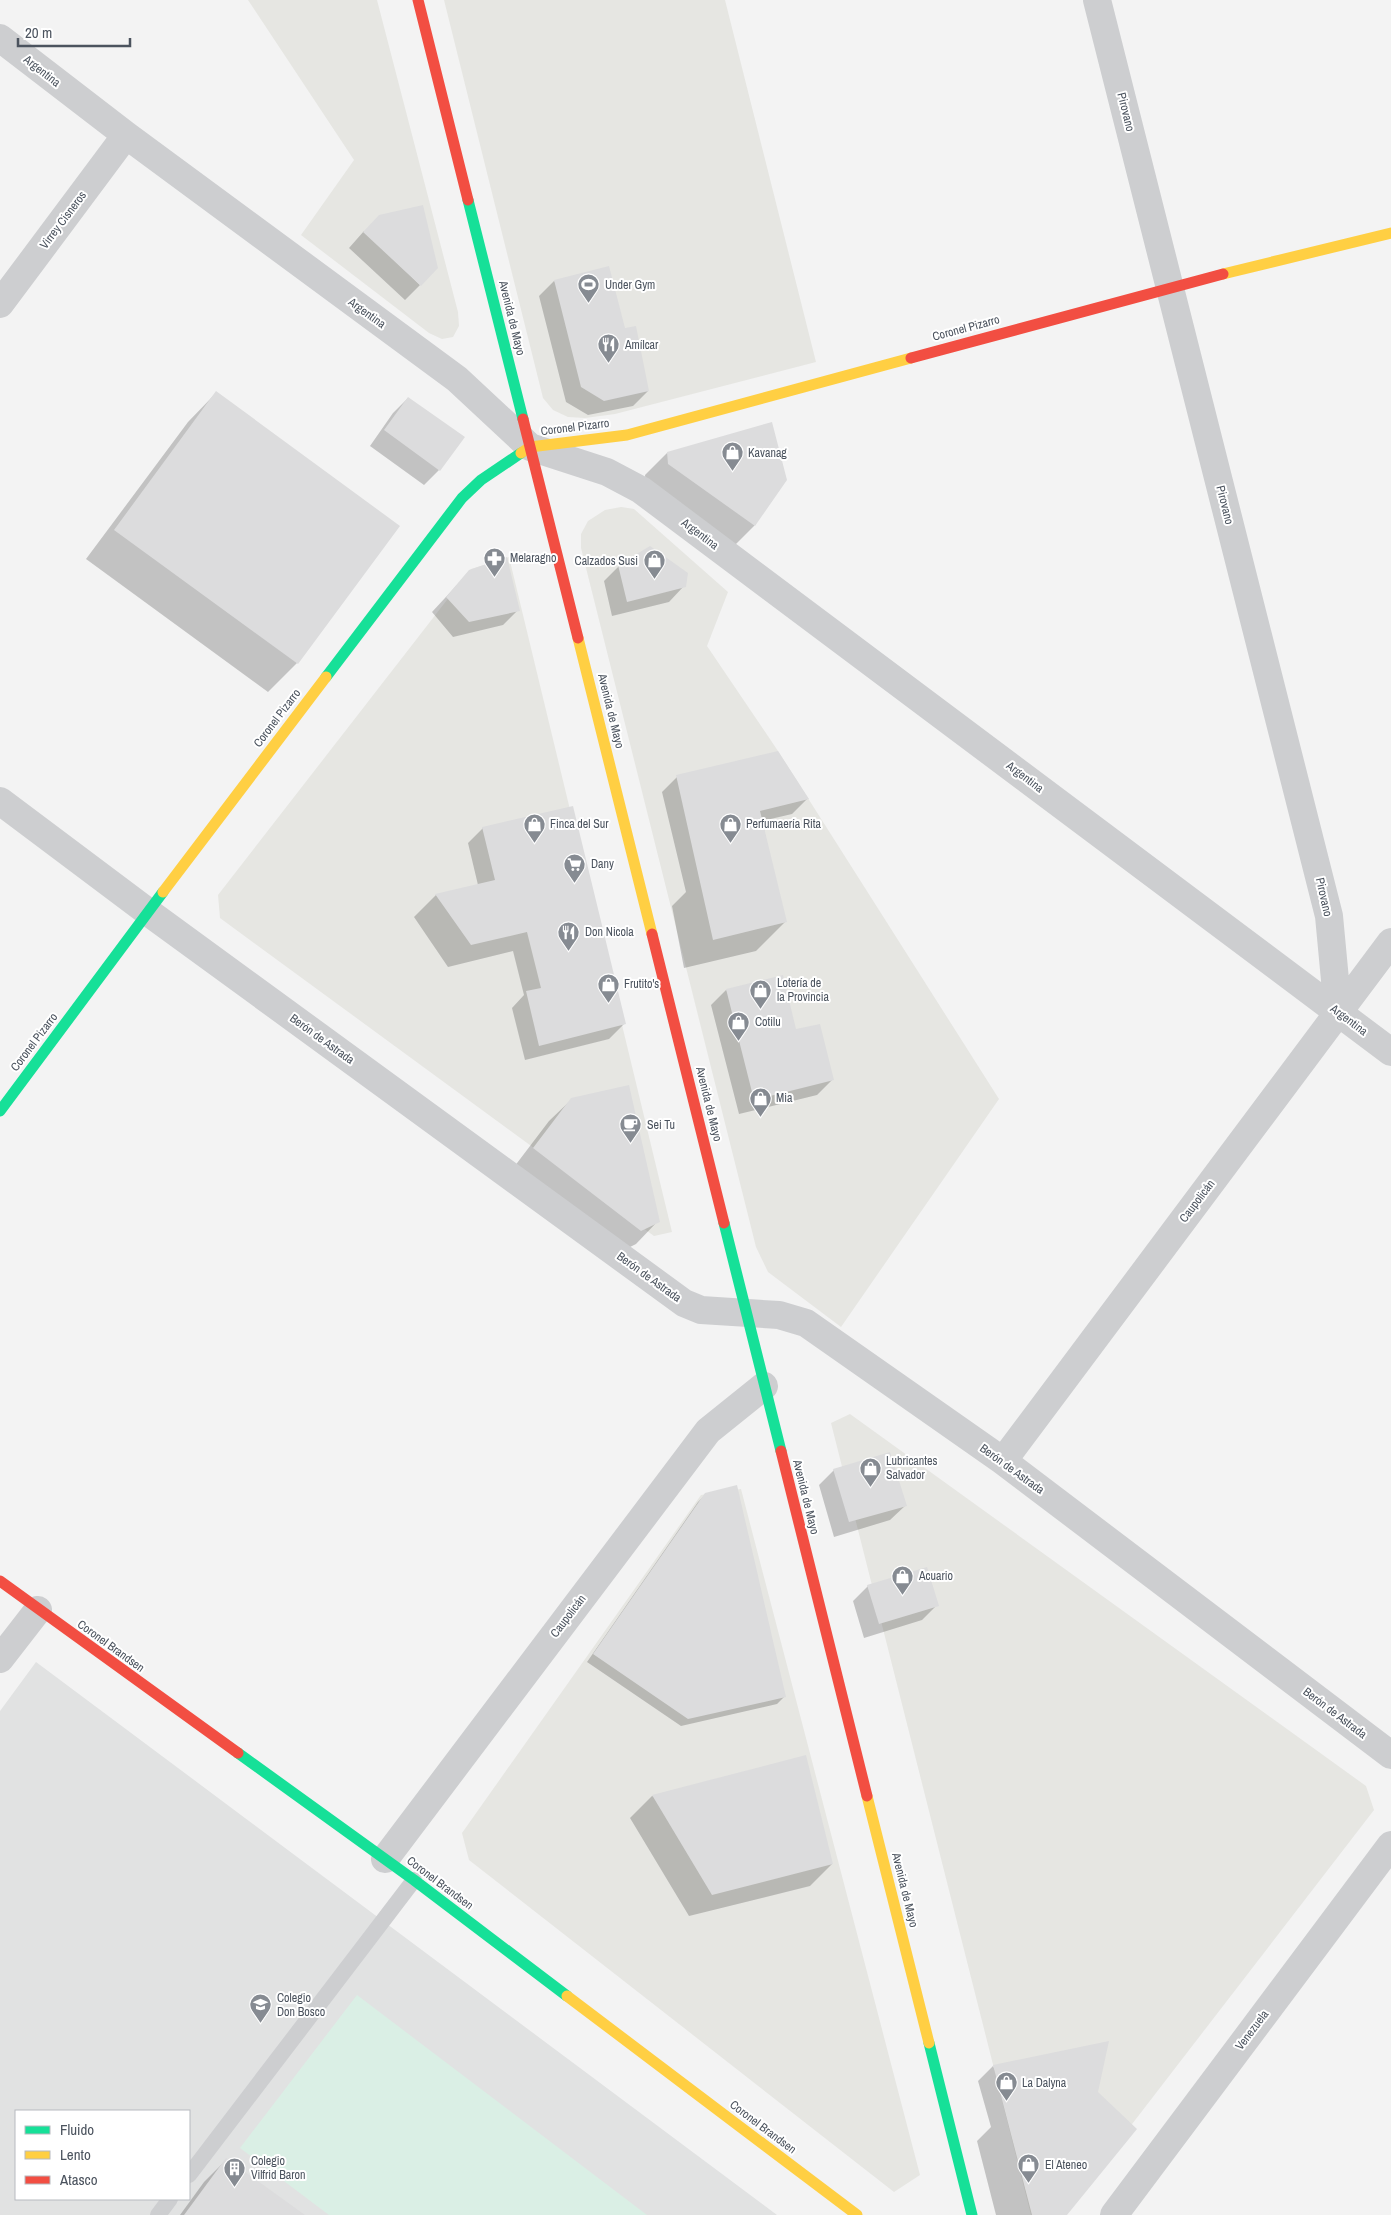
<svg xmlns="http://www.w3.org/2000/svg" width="1391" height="2215" viewBox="0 0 1391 2215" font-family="'Archivo Narrow',sans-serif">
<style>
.commercial{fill:#e6e6e2}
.education{fill:#e1e2e2;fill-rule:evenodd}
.grass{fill:#daefe5}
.shadow{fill:#0003}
.building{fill:#dcdcdd}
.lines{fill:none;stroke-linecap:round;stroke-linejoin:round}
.lane{stroke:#cdced0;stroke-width:16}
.street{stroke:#cdced0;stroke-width:28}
.fast{stroke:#16e098;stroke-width:11}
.slow{stroke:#ffcf43;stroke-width:11}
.jam{stroke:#f24e42;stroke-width:11}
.labels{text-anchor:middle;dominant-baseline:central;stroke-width:4;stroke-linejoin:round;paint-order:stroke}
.street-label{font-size:12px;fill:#4b535e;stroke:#fff}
.poi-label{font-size:12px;fill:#4b535e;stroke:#fff;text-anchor:start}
</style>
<rect width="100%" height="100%" fill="#f3f3f3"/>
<path class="commercial" d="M248,0h129l81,312 1,14 -6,11 -11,2 -13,-6 -128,-98 53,-75z
M444,0h281l91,362 -201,52 -30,4 -17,-1 -15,-7 -10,-12z
M621,507l13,2 94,83 -21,54 71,105 221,348 -158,228 -73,-55 -12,-25 -175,-699v-14l7,-13 17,-11z
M509,557l163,675 -18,4 -434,-318 -2,-23 253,-326z
M850,1414l516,372 8,24 -312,405h-31l-200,-792z
M741,1489l179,686 -26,17 -425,-332 -7,-27 239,-338z"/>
<path class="education" d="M36,1662l741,553h-777v-504zM16,2111h173v88h-173z"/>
<path class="grass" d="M357,1995l290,220h-318l-89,-67z"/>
<path class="shadow" d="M364,231l56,54 -15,15 -56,-52z
M554,281l70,49 24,61 -15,15 -45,9 -22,-13 -27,-106z
M216,393l81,270 -29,29 -182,-133 102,-137z
M408,398l31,72 -15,15 -54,-39 23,-33z
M667,453l119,27 -32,46 -22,22 -86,-61 -1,-12z
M619,566l65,20 -15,16 -57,14 -8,-35z
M470,571l48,39 -15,15 -50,12 -21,-25z
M677,777l130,22 -15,15 -30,7 23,101 -29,29 -72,17 -12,-62 14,-14 -24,-100z
M483,828l141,196 -15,15 -84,21 -13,-52 12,-13 -11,-44 -65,16 -34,-50 22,-22 42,-10 -10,-42z
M726,990l69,41 37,49 -15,15 -78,19 -28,-109z
M572,1099l86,122 -22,23 -18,9 -107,-82 38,-50z
M834,1470l72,35 -16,15 -56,17 -15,-52z
M706,1494l78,203 -7,7 -96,22 -94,-64 111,-160z
M868,1586l69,19 -15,15 -58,18 -11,-37z
M652,1796l180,68 -22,22 -121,30 -59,-98z
M993,2066l72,149h-69l-19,-74 14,-14 -13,-46z
M226,2160l77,55h-123l24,-33z"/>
<path class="building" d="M423,205l15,63 -17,18 -58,-54 16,-17z
M609,266l16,62 11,-2 13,65 -45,10 -23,-14 -27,-107z
M216,391l184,135 -102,138 -184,-134z
M408,397l57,40 -25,34 -56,-41z
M772,422l15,58 -32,46 -87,-62 -1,-12z
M650,546l38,27 -2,14 -59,15 -9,-37z
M507,557l13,54 -51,11 -23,-25 23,-27z
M778,751l31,48 -49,12 27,111 -74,18 -37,-165z
M573,806l53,218 -87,22 -13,-55 15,-3 -14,-56 -56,13 -36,-51 60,-14 -13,-53z
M783,975l13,54 24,-5 14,56 -80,20 -28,-111z
M629,1085l31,137 -19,9 -108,-83 38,-50z
M890,1452l17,54 -58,16 -16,-53z
M737,1485l49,212 -98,22 -95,-65 112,-161z
M927,1567l12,39 -60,18 -12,-39z
M806,1755l27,109 -121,31 -60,-100z
M1109,2041l-11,51 39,37 -70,86h-35l-39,-150z
M226,2158l79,57h-121z"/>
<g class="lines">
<path class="lane" d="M189,2175l225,-295
M158,2215l12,-16"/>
<path class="street" d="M1097,0l232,916 9,96
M0,38l126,97 331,244 73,68 77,25 34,18 750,562
M0,304l126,-169
M0,801l148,111 536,391 17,7 78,5 27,8 197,138 388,294
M1003,1461l388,-519
M0,1659l38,-49
M385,1859l323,-428 56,-45
M1114,2215l277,-370"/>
<path class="fast" d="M468,200l55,219
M326,677l136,-179 19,-18 40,-27
M0,1111l163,-219
M724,1223l57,228
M238,1753l176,127 153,116
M929,2043l43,172"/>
<path class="slow" d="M1223,274l168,-41
M521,453l9,-6 97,-12 284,-77
M578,638l74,296
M163,892l163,-215
M867,1796l62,247
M567,1996l290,219"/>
<path class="jam" d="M418,0l50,200
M911,358l312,-84
M523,419l55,219
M652,934l72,289
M781,1451l86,345
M0,1581l238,172"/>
</g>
<defs>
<symbol id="stadium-pin" viewBox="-11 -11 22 30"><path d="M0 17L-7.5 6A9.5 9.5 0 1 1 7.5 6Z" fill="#868b92" stroke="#fff"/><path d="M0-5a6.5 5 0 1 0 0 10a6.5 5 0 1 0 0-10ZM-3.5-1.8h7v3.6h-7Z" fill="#fff"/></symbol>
<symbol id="restaurant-pin" viewBox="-11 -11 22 30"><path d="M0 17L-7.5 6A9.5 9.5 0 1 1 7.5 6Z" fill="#868b92" stroke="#fff"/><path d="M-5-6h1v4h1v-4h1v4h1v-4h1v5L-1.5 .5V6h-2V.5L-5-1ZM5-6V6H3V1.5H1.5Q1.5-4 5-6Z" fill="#fff"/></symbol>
<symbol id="shop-pin" viewBox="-11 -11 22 30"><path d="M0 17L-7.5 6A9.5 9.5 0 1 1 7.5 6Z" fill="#868b92" stroke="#fff"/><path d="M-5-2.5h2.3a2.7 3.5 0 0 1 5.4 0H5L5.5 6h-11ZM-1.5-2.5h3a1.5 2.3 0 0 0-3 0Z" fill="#fff"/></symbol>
<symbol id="pharmacy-pin" viewBox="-11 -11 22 30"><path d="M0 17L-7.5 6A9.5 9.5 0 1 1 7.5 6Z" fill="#868b92" stroke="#fff"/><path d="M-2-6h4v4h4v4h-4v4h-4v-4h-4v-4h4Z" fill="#fff"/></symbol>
<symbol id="supermarket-pin" viewBox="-11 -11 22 30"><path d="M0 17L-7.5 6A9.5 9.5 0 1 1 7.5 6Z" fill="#868b92" stroke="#fff"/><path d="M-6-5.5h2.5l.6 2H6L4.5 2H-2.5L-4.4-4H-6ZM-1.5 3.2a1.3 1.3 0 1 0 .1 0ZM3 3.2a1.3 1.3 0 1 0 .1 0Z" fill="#fff"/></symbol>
<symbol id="cafe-pin" viewBox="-11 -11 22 30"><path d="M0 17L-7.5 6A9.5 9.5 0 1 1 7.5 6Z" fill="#868b92" stroke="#fff"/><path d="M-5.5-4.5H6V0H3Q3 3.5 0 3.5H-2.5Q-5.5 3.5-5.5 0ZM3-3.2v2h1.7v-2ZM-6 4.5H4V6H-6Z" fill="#fff"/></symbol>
<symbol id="school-pin" viewBox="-11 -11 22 30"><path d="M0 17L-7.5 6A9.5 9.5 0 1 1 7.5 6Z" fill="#868b92" stroke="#fff"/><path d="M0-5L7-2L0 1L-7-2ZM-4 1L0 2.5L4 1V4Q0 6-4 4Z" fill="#fff"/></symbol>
<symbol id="building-pin" viewBox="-11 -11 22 30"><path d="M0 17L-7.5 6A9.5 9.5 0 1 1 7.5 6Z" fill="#868b92" stroke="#fff"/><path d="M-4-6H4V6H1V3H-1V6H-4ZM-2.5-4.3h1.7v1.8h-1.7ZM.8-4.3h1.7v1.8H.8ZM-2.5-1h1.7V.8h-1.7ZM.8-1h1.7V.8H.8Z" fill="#fff"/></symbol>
</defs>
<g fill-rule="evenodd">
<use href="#stadium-pin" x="576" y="272" width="25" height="34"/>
<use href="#restaurant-pin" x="596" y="332" width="25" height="34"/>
<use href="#shop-pin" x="720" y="440" width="25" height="34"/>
<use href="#pharmacy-pin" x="482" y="546" width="25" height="34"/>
<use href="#shop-pin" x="642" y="548" width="25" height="34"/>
<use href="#shop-pin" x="522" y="812" width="25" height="34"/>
<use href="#shop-pin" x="718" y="812" width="25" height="34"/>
<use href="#supermarket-pin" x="562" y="852" width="25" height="34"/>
<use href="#restaurant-pin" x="556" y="920" width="25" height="34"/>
<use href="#shop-pin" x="596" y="972" width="25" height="34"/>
<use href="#shop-pin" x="748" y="978" width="25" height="34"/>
<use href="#shop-pin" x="726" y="1010" width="25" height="34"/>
<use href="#shop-pin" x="748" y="1086" width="25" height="34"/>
<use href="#cafe-pin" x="618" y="1112" width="25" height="34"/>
<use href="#shop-pin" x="858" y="1456" width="25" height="34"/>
<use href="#shop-pin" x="890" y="1564" width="25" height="34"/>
<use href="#school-pin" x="248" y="1992" width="25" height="34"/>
<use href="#shop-pin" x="994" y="2070" width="25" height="34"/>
<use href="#shop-pin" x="1016" y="2152" width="25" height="34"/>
<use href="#building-pin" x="222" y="2156" width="25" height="34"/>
</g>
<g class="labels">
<g class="street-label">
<text transform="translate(42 71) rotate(38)">Argentina</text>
<text transform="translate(1126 112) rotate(76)">Pirovano</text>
<text transform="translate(63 220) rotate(-53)">Virrey Cisneros</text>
<text transform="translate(367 313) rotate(36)">Argentina</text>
<text transform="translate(512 318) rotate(76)">Avenida de Mayo</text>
<text transform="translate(966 328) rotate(-15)">Coronel Pizarro</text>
<text transform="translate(575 427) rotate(-7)">Coronel Pizarro</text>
<text transform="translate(1225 505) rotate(76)">Pirovano</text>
<text transform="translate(700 534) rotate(37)">Argentina</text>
<text transform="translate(611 711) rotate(76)">Avenida de Mayo</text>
<text transform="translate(277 718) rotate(-53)">Coronel Pizarro</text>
<text transform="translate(1025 777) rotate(37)">Argentina</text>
<text transform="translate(1324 897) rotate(77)">Pirovano</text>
<text transform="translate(1349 1020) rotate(37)">Argentina</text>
<text transform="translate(322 1039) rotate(36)">Berón de Astrada</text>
<text transform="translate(34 1042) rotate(-53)">Coronel Pizarro</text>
<text transform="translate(709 1104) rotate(76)">Avenida de Mayo</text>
<text transform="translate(1197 1201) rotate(-53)">Caupolicán</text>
<text transform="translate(649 1277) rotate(36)">Berón de Astrada</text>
<text transform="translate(1012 1469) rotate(36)">Berón de Astrada</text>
<text transform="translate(806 1497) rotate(76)">Avenida de Mayo</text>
<text transform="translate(568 1616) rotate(-53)">Caupolicán</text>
<text transform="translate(111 1646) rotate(36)">Coronel Brandsen</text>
<text transform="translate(1335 1713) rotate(37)">Berón de Astrada</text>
<text transform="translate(440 1883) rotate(37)">Coronel Brandsen</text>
<text transform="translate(905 1890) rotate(76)">Avenida de Mayo</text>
<text transform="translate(1252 2030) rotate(-53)">Venezuela</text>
<text transform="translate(763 2127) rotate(37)">Coronel Brandsen</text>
</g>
<g class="poi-label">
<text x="605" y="285">Under Gym</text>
<text x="625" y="345">Amílcar</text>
<text x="748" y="453">Kavanag</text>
<text x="510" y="558">Melaragno</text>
<text x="638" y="561" text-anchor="end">Calzados Susi</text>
<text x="550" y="824">Finca del Sur</text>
<text x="746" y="824">Perfumaería Rita</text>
<text x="591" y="864">Dany</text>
<text x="585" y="932">Don Nicola</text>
<text x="777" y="983">Lotería de<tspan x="777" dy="14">la Provincia</tspan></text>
<text x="624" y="984">Frutito's</text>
<text x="755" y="1022">Cotilu</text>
<text x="776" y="1098">Mia</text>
<text x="647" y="1125">Sei Tu</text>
<text x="886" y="1461">Lubricantes<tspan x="886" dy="14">Salvador</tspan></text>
<text x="919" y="1576">Acuario</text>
<text x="277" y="1998">Colegio<tspan x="277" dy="14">Don Bosco</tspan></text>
<text x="1022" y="2083">La Dalyna</text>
<text x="251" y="2161">Colegio<tspan x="251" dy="14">Vilfrid Baron</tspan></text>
<text x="1045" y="2165">El Ateneo</text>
</g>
</g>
<rect x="15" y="2110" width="175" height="90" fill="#ffffff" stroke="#b7babf"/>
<rect x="25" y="2126" width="25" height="8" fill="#16e098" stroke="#b7babf"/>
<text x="60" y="2135" font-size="15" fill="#4b535e">Fluido</text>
<rect x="25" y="2151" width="25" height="8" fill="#ffcf43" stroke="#b7babf"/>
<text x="60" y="2160" font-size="15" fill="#4b535e">Lento</text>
<rect x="25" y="2176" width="25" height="8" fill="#f24e42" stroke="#b7babf"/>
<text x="60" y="2185" font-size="15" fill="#4b535e">Atasco</text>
<path d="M18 38v8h112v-8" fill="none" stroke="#4b535e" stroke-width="2.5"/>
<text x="25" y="38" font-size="15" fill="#4b535e" stroke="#ffffff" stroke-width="4" paint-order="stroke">20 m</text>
</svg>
